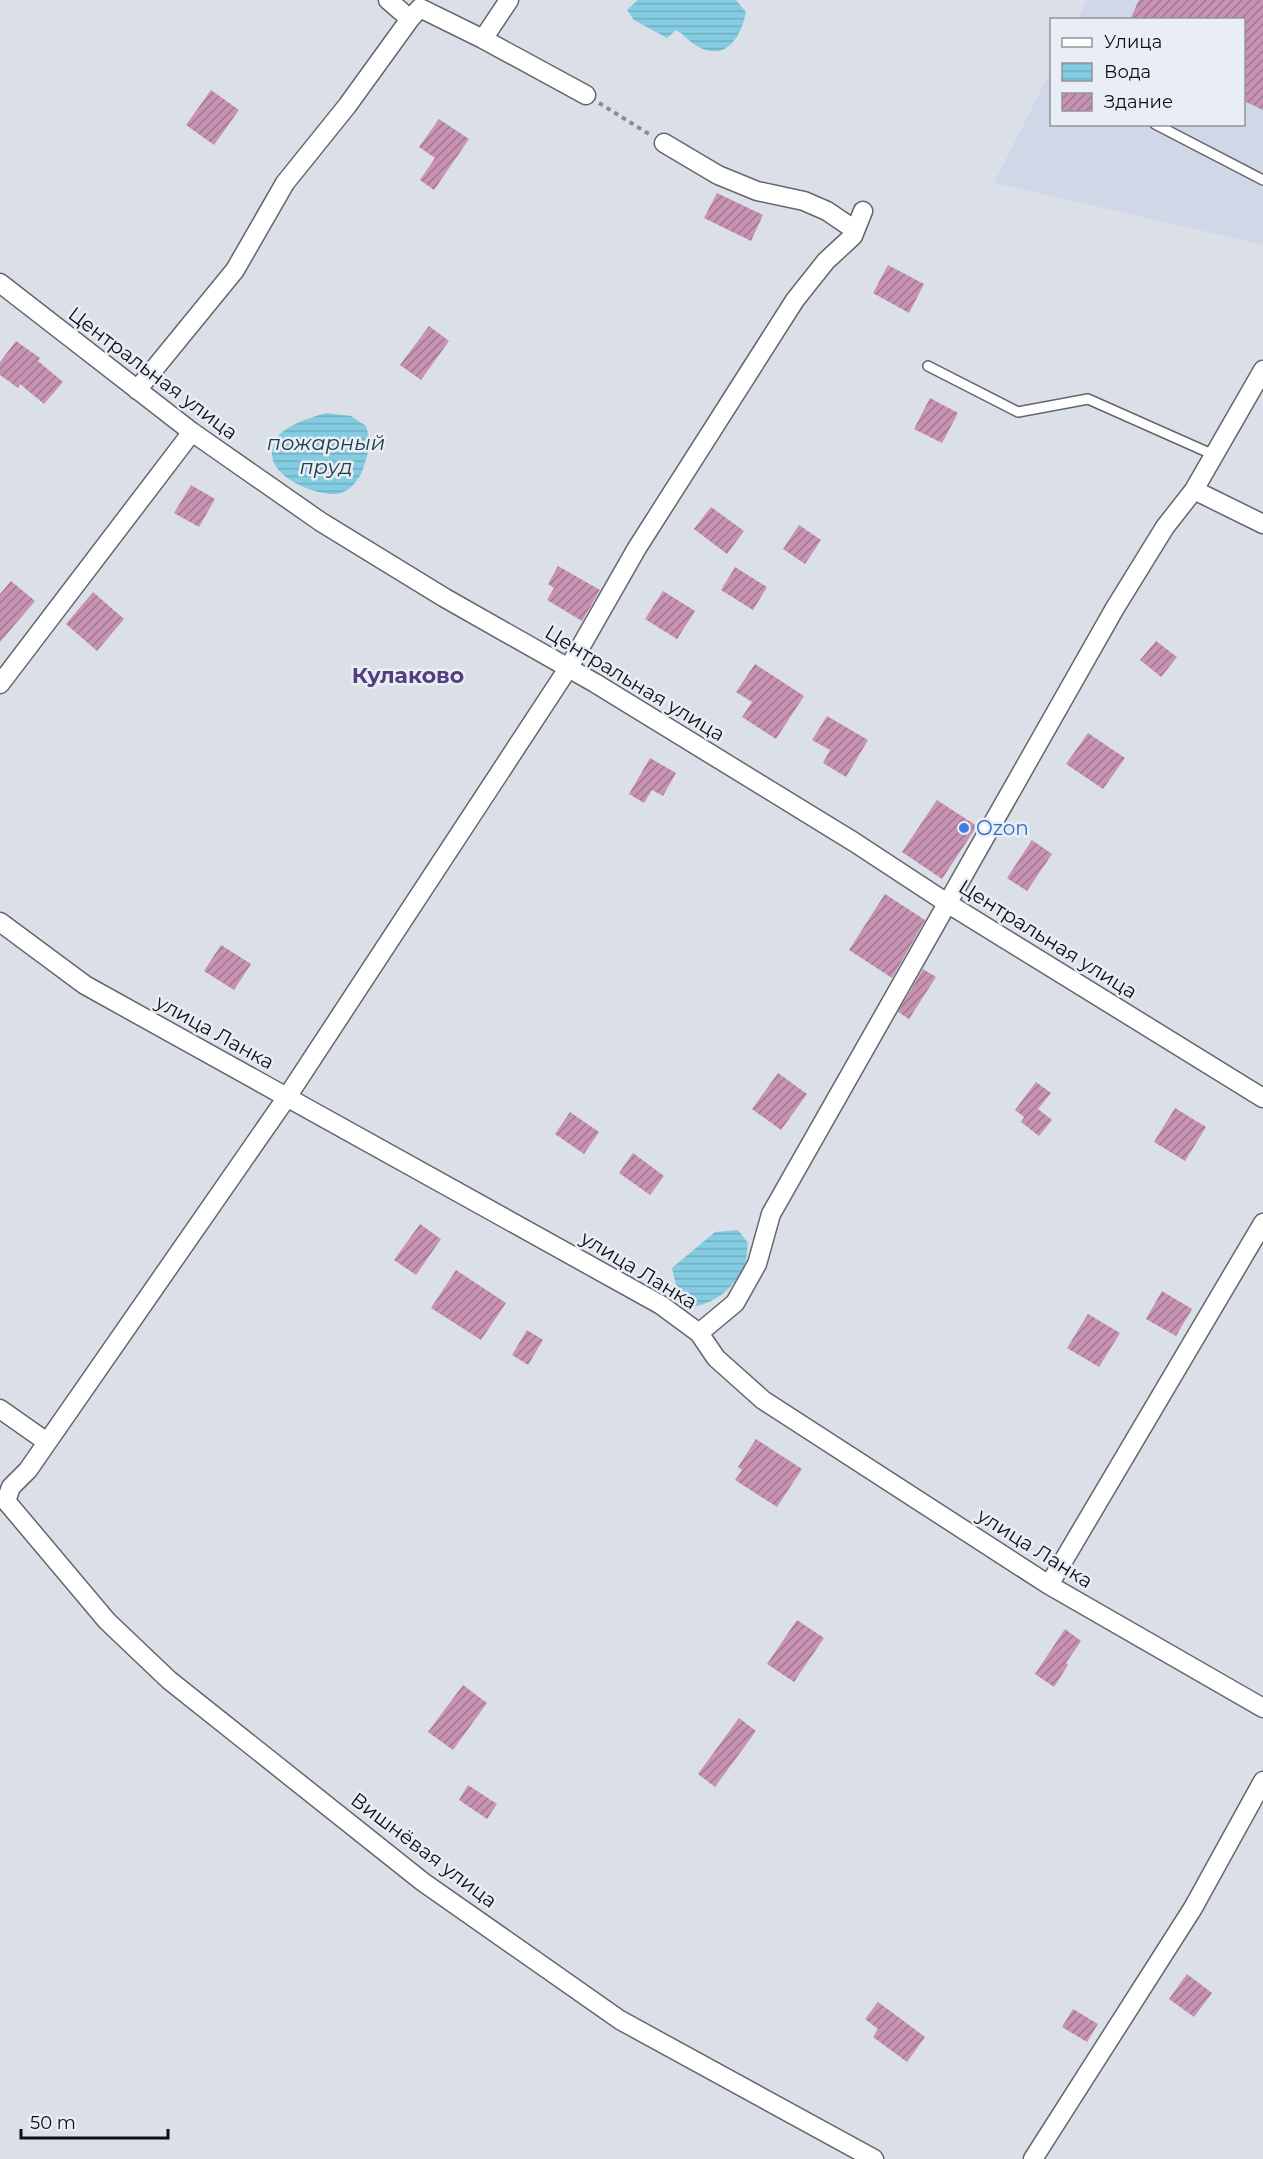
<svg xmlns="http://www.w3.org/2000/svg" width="1263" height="2159" viewBox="0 0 1263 2159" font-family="Montserrat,sans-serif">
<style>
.built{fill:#d0d8e8}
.water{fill:url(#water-rules)}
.building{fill:url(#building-hatch)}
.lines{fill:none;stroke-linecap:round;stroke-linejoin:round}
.service-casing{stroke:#62666d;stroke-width:12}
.minor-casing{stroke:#62666d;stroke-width:21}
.path{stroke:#898d93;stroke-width:4;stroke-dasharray:4.5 4.5;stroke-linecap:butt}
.service{stroke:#fff;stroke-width:9}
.minor{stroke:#fff;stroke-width:18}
.shop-dot{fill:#3f7fe0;stroke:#e8edf6;stroke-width:2}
.labels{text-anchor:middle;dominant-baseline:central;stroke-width:5;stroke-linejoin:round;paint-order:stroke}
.street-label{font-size:20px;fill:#0e1012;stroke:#e8edf6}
.shop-label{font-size:20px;fill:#366cbe;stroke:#e8edf6;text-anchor:start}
.water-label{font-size:21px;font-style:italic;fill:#1c3e47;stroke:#e8edf6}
.quarter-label{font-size:22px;font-weight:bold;fill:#523f7c;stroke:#e8edf6}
</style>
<defs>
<pattern id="water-rules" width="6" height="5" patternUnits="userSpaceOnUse" patternTransform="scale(1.5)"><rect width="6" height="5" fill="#84cce1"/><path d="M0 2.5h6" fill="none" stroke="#71aec0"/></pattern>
<pattern id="building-hatch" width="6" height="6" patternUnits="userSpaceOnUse" patternTransform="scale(1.5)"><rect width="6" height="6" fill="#c892b2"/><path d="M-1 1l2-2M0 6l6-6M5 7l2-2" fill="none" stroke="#a1768f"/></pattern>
</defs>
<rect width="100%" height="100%" fill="#dbe0e8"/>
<path class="built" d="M1087,0h176v245l-269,-62 57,-113 1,54h192v-104l-167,-1z"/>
<path class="water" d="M638,0h98l10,12c-6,30 -24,53 -55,30 -5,-4 -9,-9 -15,-12l-9,8 -33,-18 -7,-10z
M326,413l25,3 15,10c5,15 3,25 -2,40 -3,12 -14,26 -27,28 -23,2 -76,-20 -63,-49 2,-4 3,-9 7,-12 13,-11 29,-15 45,-20z
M738,1230l10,13c-1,7 -1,17 -4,23 -10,22 -29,38 -53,41l-14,-17 -5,-22 43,-36z"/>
<path class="building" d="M1139,0h124v110l-19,-9v-81h-114z
M211,90l28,20 -25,35 -28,-20z
M439,119l30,20 -35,51 -14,-10 15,-22 -16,-11z
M717,193l46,22 -12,26 -47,-23z
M888,265l36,19 -15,29 -36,-20z
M429,326l20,15 -28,39 -21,-15z
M16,341l24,17 -2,3 25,21 -19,22 -24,-20 -2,4 -18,-13v-13z
M930,398l28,15 -16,30 -28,-14z
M191,485l24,14 -16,28 -25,-14z
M711,507l33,24 -17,23 -33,-25z
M799,525l22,15 -16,24 -22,-15z
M558,566l42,24 -18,31 -35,-21 7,-12 -6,-4z
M735,567l32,20 -14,23 -32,-20z
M11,581l24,20 -35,41v-48z
M663,591l32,20 -18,28 -32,-20z
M93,592l31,27 -27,32 -31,-27z
M1156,641l21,16 -16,20 -21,-17z
M755,664l49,32 -28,43 -34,-22 10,-15 -16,-10z
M827,716l41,24 -22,37 -23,-14 7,-13 -18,-10z
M1088,733l37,25 -22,31 -37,-25z
M650,758l26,15 -13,23 -11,-6 -8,13 -15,-9z
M937,800l40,26 -35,53 -40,-27z
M1032,840l20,14 -25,37 -20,-13z
M885,894l40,26 -33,58 -43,-28z
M221,945l30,19 -17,26 -30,-19z
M923,969l13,8 -27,42 -11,-7z
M778,1073l29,21 -26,36 -29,-21z
M1036,1082l15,11 -13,16 14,11 -13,16 -18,-14 3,-5 -9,-7z
M1175,1108l31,19 -21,34 -31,-19z
M570,1112l29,20 -15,22 -29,-20z
M633,1153l31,23 -14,19 -31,-22z
M420,1224l21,15 -25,36 -22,-15z
M456,1270l50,33 -25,37 -50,-32z
M1162,1291l30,18 -16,27 -30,-17z
M1088,1314l32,19 -21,34 -32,-19z
M527,1330l16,10 -15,25 -16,-10z
M756,1439l46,30 -25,38 -42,-27 7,-10 -4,-3z
M797,1620l27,18 -30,44 -27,-18z
M1065,1629l16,12 -15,22 2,2 -14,22 -19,-13z
M463,1685l24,18 -34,47 -25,-18z
M739,1718l17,13 -41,56 -17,-13z
M468,1785l29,19 -10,15 -28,-19z
M1187,1974l25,19 -18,24 -25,-18z
M878,2002l47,35 -18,25 -34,-25 5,-8 -13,-10z
M1073,2009l25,15 -11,18 -25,-15z"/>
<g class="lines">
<defs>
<path id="service" d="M1155,124l108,56
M928,366l90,46 70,-13 126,56"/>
<path id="minor" d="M410,19l10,-11 63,31 26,-39
M483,39l103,56
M664,143l54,32 39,16 47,10 23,10 28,19
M863,211l-10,25 -27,25 -31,39 -158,248 -68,119 -282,430 -259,373 -17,17 -5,14 101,120 62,59 254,202 197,138 254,139
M0,283l192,149 129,90 124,76 150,85 259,159 93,61 316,195
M137,390l98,-120 50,-87 62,-77 63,-87 -22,-19
M1194,490l69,34
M0,684l192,-252
M0,922l85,63 576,320 38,28 17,25 47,42 286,185 214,123
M699,1333l36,-30 22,-39 14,-50 344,-606 50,-81 29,-37 69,-120
M0,1409l47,33
M1049,1585l214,-362
M1033,2159l160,-251 70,-127"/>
</defs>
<use href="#service" class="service-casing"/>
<use href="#minor" class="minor-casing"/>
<path class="path" d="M599,103l50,31"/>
<use href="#service" class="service"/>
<use href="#minor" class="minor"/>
</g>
<circle class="shop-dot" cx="964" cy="828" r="6"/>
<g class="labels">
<g class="street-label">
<text transform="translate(153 373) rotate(37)">Центральная улица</text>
<text transform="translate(635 683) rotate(31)">Центральная улица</text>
<text transform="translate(1048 939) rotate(32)">Центральная улица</text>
<text transform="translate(215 1032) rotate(29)">улица Ланка</text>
<text transform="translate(639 1270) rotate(31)">улица Ланка</text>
<text transform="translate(1035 1548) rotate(32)">улица Ланка</text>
<text transform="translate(424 1850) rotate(37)">Вишнёвая улица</text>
</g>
<g class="shop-label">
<text x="976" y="828">Ozon</text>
</g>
<g class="water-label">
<text x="326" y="442">пожарный<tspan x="326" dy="24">пруд</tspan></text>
</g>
<g class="quarter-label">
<text x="408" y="675">Кулаково</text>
</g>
</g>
<rect x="1050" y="18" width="195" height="108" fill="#e8edf6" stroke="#91959b" stroke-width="1.5"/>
<rect x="1062" y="38" width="30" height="9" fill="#ffffff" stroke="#91959b" stroke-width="1.5"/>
<text x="1104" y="48" font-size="18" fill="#0e1012">Улица</text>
<rect x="1062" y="63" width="30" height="18" fill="url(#water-rules)" stroke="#91959b" stroke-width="1.5"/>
<text x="1104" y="78" font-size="18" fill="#0e1012">Вода</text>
<rect x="1062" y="93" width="30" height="18" fill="url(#building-hatch)" stroke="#91959b" stroke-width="1.5"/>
<text x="1104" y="108" font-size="18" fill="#0e1012">Здание</text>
<path d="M21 2129v9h147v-9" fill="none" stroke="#0e1012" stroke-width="3"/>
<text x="30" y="2129" font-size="18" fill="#0e1012" stroke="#e8edf6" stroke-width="4.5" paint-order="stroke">50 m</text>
</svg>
